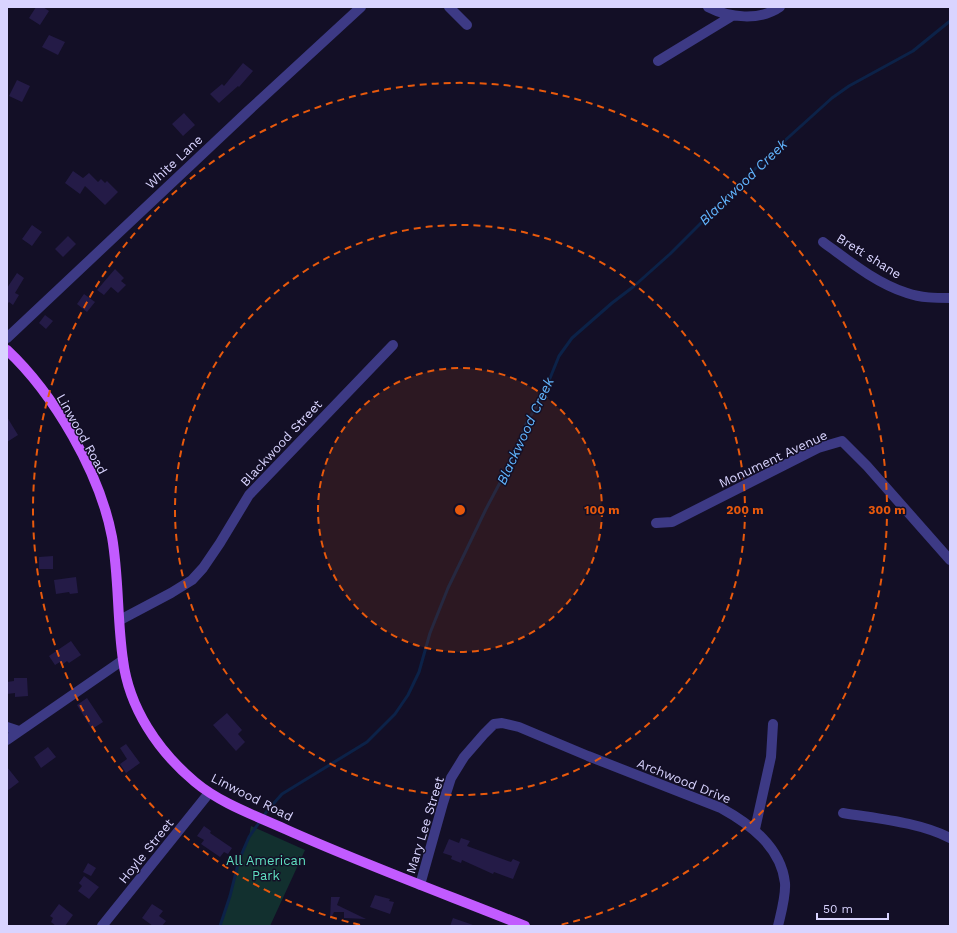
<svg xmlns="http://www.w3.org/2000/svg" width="957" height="933" viewBox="0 0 957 933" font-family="'Work Sans',sans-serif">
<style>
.green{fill:#12302f}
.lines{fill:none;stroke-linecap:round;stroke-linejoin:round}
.stream{stroke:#0c2248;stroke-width:3}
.building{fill:#241b47}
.minor{stroke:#3d3a85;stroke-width:10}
.major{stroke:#c25bff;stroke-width:10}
.ring{fill:none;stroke:#e8590c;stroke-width:2;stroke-dasharray:7 5}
.labels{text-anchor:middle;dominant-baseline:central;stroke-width:3;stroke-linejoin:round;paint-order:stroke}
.street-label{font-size:13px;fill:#d9d4ff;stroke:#130f26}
.park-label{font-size:13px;fill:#5fe0c0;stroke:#130f26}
.water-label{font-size:14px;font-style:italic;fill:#62b6ff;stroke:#130f26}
.centre{fill:#e8590c;stroke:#130f26;stroke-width:2}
.ring-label{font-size:12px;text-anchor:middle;font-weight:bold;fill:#e8590c;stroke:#130f26;stroke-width:3;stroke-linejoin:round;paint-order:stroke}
</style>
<rect width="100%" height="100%" fill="#130f26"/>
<path class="green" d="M251,826l54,24 -35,76h-50l10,-30 9,-36 10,-23z"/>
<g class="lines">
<path class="stream" d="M220,926l10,-30 9,-36 10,-23 18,-26 15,-17 85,-52 28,-28 13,-19 11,-23 11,-39 18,-45 38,-79 26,-49 14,-36 18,-31 15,-37 13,-18 40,-35 21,-16 37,-33 100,-100 62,-56 17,-12 64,-35 37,-30"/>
</g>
<path class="building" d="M36,7h7l6,4 -9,14 -11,-7z
M49,35l16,7 -7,13 -16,-8z
M243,63l10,8 -14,16 -1,-1 -19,17 -9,-9 12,-10 2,2z
M17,80l13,6 -8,16 -13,-6z
M184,113l11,12 -12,11 -11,-12z
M73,171l10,7 6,-5 9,9 3,-3 4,4 2,-2 11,11 -13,13 -20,-19 -5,8 -15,-11z
M32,225l10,7 -10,14 -10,-7z
M68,236l8,8 -13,13 -8,-8z
M115,269l9,9 -3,3 5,4 -8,8 -7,-6 -7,8 -7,-5z
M17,273l7,5 -9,15 4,2 -6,10 -4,-3 -2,3v-17z
M84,294l11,8 -8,10 -10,-8z
M45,315l8,6 -7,8 -7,-6z
M7,417l11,18 -11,7z
M53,556v13h-14v-12z
M76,577l2,16 -8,1 -1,-2 -13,2 -2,-14z
M71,641l10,14 -12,8 -2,-2 -5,4 -2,-3 -5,3 -6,-9z
M14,678h13l1,18 -13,1v-4l-8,1v-12l7,-1z
M87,698l16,24 -11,7 -15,-24z
M227,713l15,17 -4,4 7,8 -9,9 -23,-26z
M126,744l14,19 -14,10 -6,-9 7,-5 -7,-11z
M48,747l8,10 -15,11 -7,-11z
M7,767l12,15 -12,9z
M204,826l7,5 -1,2 22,15 -4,6 -4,-2 -4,5 -19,-13 3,-4 -7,-4z
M461,838l9,3 -3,5 44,16 2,-3 7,3 -7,17 -19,-7 -1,2 -31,-14 -1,3 -10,-4 1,-3 -9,-3 6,-14 10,4z
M88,863l8,5 -5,8 -8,-4z
M84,876l15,11 -10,12 -11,-8 4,-5 -3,-3z
M375,895l15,4 -1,2 5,1 -4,12 -20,-7z
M331,897h9l-3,8 29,14 -22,-1v-6h-10l-4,8z
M59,904l14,11 -8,11h-9l-5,-4 2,-4 -3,-2z
M152,904l11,7 -4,5 7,5 -4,5h-9l-11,-8z
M453,918l20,7v1h-23z"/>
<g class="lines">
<path class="minor" d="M449,7l18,18
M708,7c21,11 52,14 72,0
M658,61l74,-45
M823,242c26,19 53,41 84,51 14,5 29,5 43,5
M7,338l240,-226 114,-105
M656,523l16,-1 146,-74 24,-7 25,25 83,94
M120,620l51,-27 21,-13 11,-12 17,-25 29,-48 144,-150
M7,727l12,4
M7,740l116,-80
M843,813c36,6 75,9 107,25
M755,829l16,-72 2,-33
M420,885l23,-82 8,-25 13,-21 20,-23 10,-10 8,-1 17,4 69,29 133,52c29,16 60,39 64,75 1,13 -4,30 -7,43
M102,926l107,-133"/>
<path class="major" d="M7,350c47,44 93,123 105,187 7,40 5,82 11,123 6,48 35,91 72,122 25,21 59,33 90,47 78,35 160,65 240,97"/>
</g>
<circle cx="460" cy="510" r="142" fill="#e8590c" fill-opacity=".12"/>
<g class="ring">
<circle cx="460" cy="510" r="142"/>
<circle cx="460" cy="510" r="285"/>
<path d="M360 925A427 427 0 1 1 560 925"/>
</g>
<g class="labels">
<g class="street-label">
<text transform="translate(174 162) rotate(-43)">White Lane</text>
<text transform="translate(869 256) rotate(32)">Brett shane</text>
<text transform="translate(82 434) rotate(61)">Linwood Road</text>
<text transform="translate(281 443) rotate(-47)">Blackwood Street</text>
<text transform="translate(773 459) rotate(-25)">Monument Avenue</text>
<text transform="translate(684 781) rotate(22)">Archwood Drive</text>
<text transform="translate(252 797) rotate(27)">Linwood Road</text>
<text transform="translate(425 825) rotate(-73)">Mary Lee Street</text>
<text transform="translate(146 851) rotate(-51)">Hoyle Street</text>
</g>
<g class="park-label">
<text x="266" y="860">All American<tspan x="266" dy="15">Park</tspan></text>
</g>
<g class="water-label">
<text transform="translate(743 182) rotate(-44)">Blackwood Creek</text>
<text transform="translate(525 431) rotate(-65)">Blackwood Creek</text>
</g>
</g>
<circle cx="460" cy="510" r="6" class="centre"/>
<g class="ring-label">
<text x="602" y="514">100 m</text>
<text x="745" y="514">200 m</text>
<text x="887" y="514">300 m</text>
</g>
<rect width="957" height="933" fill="none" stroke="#d9d4ff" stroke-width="16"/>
<path d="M817 913v6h71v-6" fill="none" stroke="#d9d4ff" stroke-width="2"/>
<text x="823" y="913" font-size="12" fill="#d9d4ff" stroke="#130f26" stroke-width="3" paint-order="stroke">50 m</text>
</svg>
